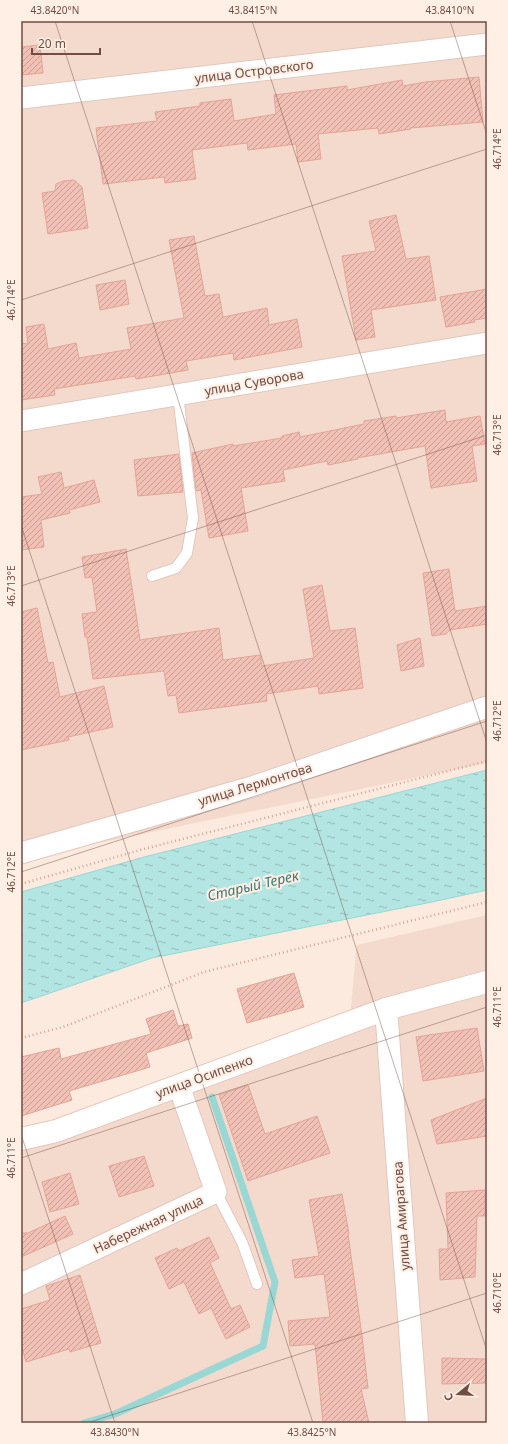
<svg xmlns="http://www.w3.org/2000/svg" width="508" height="1444" viewBox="0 0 508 1444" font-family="'Noto Sans',sans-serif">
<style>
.residential{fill:#f4dacd}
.water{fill:url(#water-ripples);stroke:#99d7d4}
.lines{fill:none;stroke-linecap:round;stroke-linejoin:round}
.stream{stroke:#99d7d4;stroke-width:7}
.building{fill:url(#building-hatch);stroke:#e5a396}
.service-casing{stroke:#e2c7be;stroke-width:12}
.minor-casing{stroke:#e2c7be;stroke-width:23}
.tertiary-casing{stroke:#e2c7be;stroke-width:24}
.secondary-casing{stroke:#e7c6ba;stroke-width:24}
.path{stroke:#d6a499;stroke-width:2.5;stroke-dasharray:1 3;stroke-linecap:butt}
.service{stroke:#fff;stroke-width:10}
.minor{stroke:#fff;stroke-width:21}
.tertiary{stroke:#fff;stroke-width:22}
.secondary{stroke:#fff;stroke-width:22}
.ticks{fill:none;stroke:#724d46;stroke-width:1;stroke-opacity:0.45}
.labels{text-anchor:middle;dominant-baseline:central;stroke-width:4;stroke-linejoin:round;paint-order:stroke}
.street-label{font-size:13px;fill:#724d46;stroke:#ffefe4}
.water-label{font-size:14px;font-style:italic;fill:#3a7876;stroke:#ffefe4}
.neatline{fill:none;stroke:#724d46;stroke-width:1.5}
.ticks-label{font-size:10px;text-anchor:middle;fill:#724d46}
</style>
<defs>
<pattern id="water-ripples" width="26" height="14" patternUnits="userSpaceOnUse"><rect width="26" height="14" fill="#b3e5e2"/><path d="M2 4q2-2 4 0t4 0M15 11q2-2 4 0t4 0" fill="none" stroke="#96bcb9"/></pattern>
<pattern id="building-hatch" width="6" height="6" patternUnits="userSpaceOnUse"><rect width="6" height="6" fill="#f2c1b6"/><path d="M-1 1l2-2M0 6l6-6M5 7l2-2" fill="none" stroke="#c89f96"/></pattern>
</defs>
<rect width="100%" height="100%" fill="#fceade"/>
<path class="residential" d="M21,21h466v742l-466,96z
M487,915v508h-466v-290l328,-104 8,-87v3z"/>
<path class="water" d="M487,770v120l-55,12 -280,56 -131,45v-111l123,-35z"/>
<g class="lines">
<path class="stream" d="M84,1423l31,-9 148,-68 12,-64 -63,-185"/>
</g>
<path class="building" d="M40,45l3,28 -22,2v-28z
M479,77l4,45 -73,6 1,1 -32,5 -1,-6 -60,6 3,25 -23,3 -2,-18 -48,6 -1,-7 -55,7 4,29 -31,4 -1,-6 -61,7 -7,-56 61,-7 -2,-9 45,-6v-3l31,-4 3,22 42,-7 -2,-19 73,-9v4l55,-10 1,6 22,-4z
M74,180l8,7 6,41 -40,6 -6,-41 13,-2 1,-7 7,-3z
M396,215l10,44 23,-3 7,44 -65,10 4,27 -19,3 -14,-84 34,-5 -7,-30z
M194,236l11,60 14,-2 4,23 44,-9 2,17 28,-6 5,28 -68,13 -1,-7 -47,8 2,9 -52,9 -1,-3 -81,13 1,6 -34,5v-57l7,1 -2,-17 18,-3 4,25 28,-6 3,15 52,-9 -4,-21 57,-10 -15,-78z
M125,280l4,24 -29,6 -4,-25z
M487,289v29l-13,2 1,2 -29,5 -6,-30z
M445,410l1,12 34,-6 5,28 -13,2 5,35 -46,7 -6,-42 -68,12 1,1 -30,6 -1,-4 -44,9 2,11 -44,7 7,43 -39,7 -8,-48 -5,1 -4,-38 41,-9v2l49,-8v-2l17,-4 1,5 64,-13v-3l32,-5v2z
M179,454l4,38 -45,4 -4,-36z
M61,472l3,16 30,-8 6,22 -31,8 1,3 -29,7 3,27 -23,3v-53l21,-3 -4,-17z
M126,549l14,91 79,-12 4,32 37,-5 2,11 52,-8 -11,-69 19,-4 8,46 25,-3 8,60 -44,6 -1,-8 -52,8 1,7 -88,12 -3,-18 -8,1 -4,-25 -71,8 -6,-42h-2l-3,-23 15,-2 -5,-35 -7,1 -3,-21z
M449,569l6,42 32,-5v18l-37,6 -4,4 -14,2 -9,-63z
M37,608l11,55 5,-1 7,35 44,-11 9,41 -45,10 1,3 -48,10v-138z
M420,638l4,28 -23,5 -4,-26z
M294,973l10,34 -57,16 -10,-34z
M173,1010l5,16 10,-2 4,14 -46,15 4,14 -81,24 3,9 -51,16v-59l38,-9 2,11 90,-25 -5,-15z
M477,1028l7,43 -61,10 -7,-44z
M248,1085l17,49 52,-18 13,37 -82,28 -29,-86z
M487,1098v38l-50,8 -6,-24z
M144,1156l10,30 -35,11 -10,-31z
M70,1173l9,31 -29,8 -8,-30z
M485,1190v26h-8l-2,61 -35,3 -1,-31h9l-2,-56z
M342,1194l7,40h-1l14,102 6,52 -7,1 8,34h-46l-8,-79 -25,2 -2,-25 42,-4 -6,-43 -29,4 -3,-18 27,-4 -10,-56z
M65,1216l8,18 -52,23v-24h7z
M209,1237l10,21 -9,5 21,46 9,-4 10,22 -24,12 -15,-31 -12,6 -15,-32 -15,7 -14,-31 22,-10 2,3z
M80,1275l21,68 -31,9 -1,-3 -43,13 -5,-18v-35l29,-9 -4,-14z
M442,1358l45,1v24l-45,1z"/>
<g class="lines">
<defs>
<path id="service" d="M152,576l24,-8 11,-15 6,-35 -15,-123
M216,1192l26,50 15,42"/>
<path id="minor" d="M21,98l466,-54
M21,421l466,-78
M21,853l234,-67 232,-79
M21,1284l195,-92 -37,-106"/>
<path id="tertiary" d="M386,1009l31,414"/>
<path id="secondary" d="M21,1139l35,-8 330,-122 101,-27"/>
</defs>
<use href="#service" class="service-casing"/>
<use href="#minor" class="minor-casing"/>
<use href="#tertiary" class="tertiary-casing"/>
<use href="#secondary" class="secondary-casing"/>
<path class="path" d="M21,884l123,-35 343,-88
M21,1038l42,-11 141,-55 283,-70"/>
<use href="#service" class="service"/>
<use href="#minor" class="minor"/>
<use href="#tertiary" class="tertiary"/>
<use href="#secondary" class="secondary"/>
</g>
<path class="ticks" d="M55,21l432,1330M252,21l235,722M450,21l37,114M21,300l466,-151M21,525l292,898M21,586l466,-151M21,872l466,-151M21,1134l94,289M21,1158l466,-151M87,1423l400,-130"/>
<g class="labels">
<g class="street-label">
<text transform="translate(254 71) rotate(-7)">улица Островского</text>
<text transform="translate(254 382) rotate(-10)">улица Суворова</text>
<text transform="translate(255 784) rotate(-17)">улица Лермонтова</text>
<text transform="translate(204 1076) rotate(-20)">улица Осипенко</text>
<text transform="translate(401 1216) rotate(-94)">улица Амирагова</text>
<text transform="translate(148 1224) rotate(-25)">Набережная улица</text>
</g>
<g class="water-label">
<text transform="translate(253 885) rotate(-13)">Старый Терек</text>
</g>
</g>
<rect width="508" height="1444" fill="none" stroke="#ffefe4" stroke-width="44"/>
<g transform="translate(458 1394) rotate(252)" stroke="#ffefe4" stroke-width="3" paint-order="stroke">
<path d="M0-3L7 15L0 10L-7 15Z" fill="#724d46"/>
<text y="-6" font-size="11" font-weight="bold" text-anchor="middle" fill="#724d46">С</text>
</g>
<path d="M32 48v6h68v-6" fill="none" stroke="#724d46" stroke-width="2"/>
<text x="38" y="48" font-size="12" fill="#724d46" stroke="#ffefe4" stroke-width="3" paint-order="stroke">20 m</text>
<rect x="22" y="22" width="464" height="1400" class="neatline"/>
<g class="ticks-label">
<text x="55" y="14">43.8420°N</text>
<text x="253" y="14">43.8415°N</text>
<text x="450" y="14">43.8410°N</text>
<text transform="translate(497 149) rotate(-90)" y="4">46.714°E</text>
<text transform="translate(11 300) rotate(-90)" y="4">46.714°E</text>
<text transform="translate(497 435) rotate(-90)" y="4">46.713°E</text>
<text transform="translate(11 586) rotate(-90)" y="4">46.713°E</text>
<text transform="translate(497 721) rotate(-90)" y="4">46.712°E</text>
<text transform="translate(11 872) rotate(-90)" y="4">46.712°E</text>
<text transform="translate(497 1007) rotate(-90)" y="4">46.711°E</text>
<text transform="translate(11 1158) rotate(-90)" y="4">46.711°E</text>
<text transform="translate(497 1293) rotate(-90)" y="4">46.710°E</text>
<text x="115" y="1436">43.8430°N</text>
<text x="312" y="1436">43.8425°N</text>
</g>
</svg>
